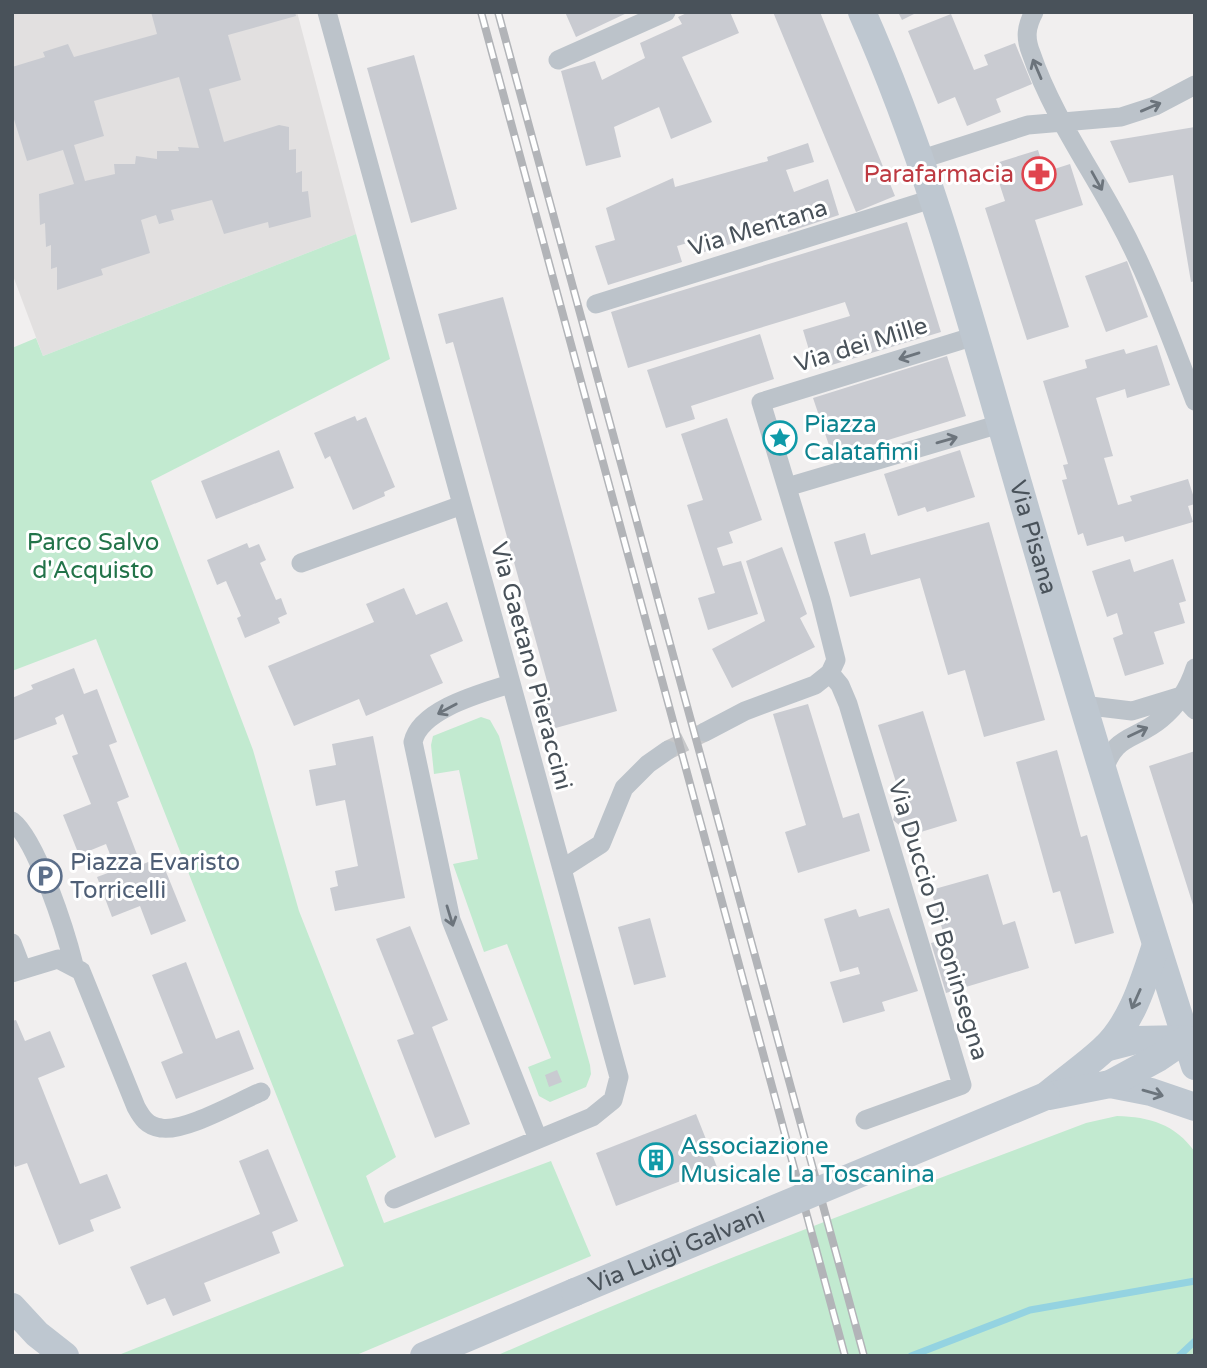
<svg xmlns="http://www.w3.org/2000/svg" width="1207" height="1368" viewBox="0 0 1207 1368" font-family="'Varela Round',sans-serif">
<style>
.education{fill:#e2e0e0}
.green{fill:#c2ead0}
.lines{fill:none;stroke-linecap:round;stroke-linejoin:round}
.stream{stroke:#94d3e1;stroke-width:7}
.building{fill:#c9cbd1;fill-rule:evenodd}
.minor-tunnel{stroke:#c7c8ca;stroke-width:19;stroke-dasharray:19 10;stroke-linecap:butt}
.minor{stroke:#bcc3ca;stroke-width:19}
.secondary{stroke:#bec7d0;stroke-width:28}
.rail-casing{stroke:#b2b4b8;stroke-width:8}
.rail{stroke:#fff;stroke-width:5;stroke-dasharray:16;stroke-linecap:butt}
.secondary-bridge{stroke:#bec7d0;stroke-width:28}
.oneway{stroke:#6c747c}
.oneway2{stroke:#6c757d}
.labels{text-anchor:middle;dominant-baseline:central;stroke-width:6;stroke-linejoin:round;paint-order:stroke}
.health-label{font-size:24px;fill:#be3a42;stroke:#fff;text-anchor:end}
.street-label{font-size:24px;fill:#49525a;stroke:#fff}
.culture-label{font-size:24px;fill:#0d838f;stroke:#fff;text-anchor:start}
.park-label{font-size:24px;fill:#227349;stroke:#fff}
.service-label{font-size:24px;fill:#4e5e75;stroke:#fff;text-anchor:start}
</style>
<rect width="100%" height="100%" fill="#f1efef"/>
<path class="education" d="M12,12h285l59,222 -313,122 -31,-83z"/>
<path class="green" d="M356,234l34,125 -239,122 102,269 46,161 97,246 -30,19 18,47 167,-62 40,95 -237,100h-238l228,-90 -248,-627 -84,32v-323l24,-10 7,18z
M481,717l9,3 9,16 91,329 1,9 -5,13 -36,15 -11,-6 -11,-29 23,-9 -44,-114 -23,8 -31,-88 25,-5 -19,-89 -25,4 -3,-29 2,-9z
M1117,1116c33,1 58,8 78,36v204h-699c193,-86 393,-158 590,-233z"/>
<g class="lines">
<path class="stream" d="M911,1356l119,-46 165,-29
M1179,1356l16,-15"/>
</g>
<path class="building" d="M151,12h144l1,4 -68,19 13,45 -32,9 15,53 55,-17 10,2v23l7,-1v24l6,-2v21l6,-1 3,26 -42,11 -1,-6 -44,12 -12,-34 -41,10 3,10 -15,4 -3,-9 -15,5 9,33 -49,16 2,6 -46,15v-23l-6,2v-24l-5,2 -1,-24 -5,2 -1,-31 35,-10 -11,-34 -36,11 -15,-48v-46l33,-10 -2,-5 25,-8 6,13 83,-23zM179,77l20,71 -21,-1 1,4h-22v8l-21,-3 -1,8h-21l1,10 -30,7 -11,-36 30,-9 -10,-35z
M565,12h64l-53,25z
M689,12h41l9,21 -57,24 30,65 -41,17 -12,-32 -45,20 7,30 -35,9 -25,-95 34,-10 7,19 43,-22 -5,-15 42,-19 -4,-7z
M773,12h47l75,184 -39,16z
M898,12h20l-16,8z
M951,14l23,56 14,-5 -4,-10 31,-12 17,41 -36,15 5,13 -34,14 -12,-29 -17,7 -30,-73z
M414,55l43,154 -46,14 -44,-155z
M1195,127v154l-4,1 -18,-107 -44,8 -19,-42z
M808,143l6,19 -28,8 8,22 34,-13 11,36 -51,17 -1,-5 -93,28 -3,-13 -14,4 5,16 -74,23 -13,-39 20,-6 -9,-32 67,-30 2,9 93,-26 -1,-4z
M1038,150l7,22 25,-8 13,41 -48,15 34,107 -42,13 -42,-132 20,-7 -12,-37z
M907,222l34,110 -126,38 -12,-40 47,-14 -5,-14 -217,66 -17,-56z
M1127,261l21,56 -42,15 -21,-56z
M503,297l114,414 -65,18 -10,-35 8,-2 -97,-350 -7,2 -8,-30z
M760,334l14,45 -83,27 4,13 -29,9 -19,-58z
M1157,345l13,40 -43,13 -2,-9 -29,9 17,58 -9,2 14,47 14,-4 -2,-5 58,-17 7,22v3l-7,2 5,16 -68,20 -2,-6 -36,10 -4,-13 -5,2 -16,-55 5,-1 -4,-14 5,-1 -25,-83 44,-13 -2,-8 39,-11 2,5z
M947,356l19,60 -133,41 -20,-59z
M355,416l2,5 9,-4 29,70 -11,5 1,4 -32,14 -23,-54 -5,3 -11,-26z
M727,418l35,102 -33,12 4,11 -16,5 6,18 18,-5 17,53 -50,16 -10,-32 17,-5 -28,-88 16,-5 -22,-66z
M279,450l15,38 -78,31 -15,-38z
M960,450l15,47 -48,15 -2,-5 -27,9 -14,-42z
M989,522l56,198 -61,17 -19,-67 -17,5 -28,-97 -70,19 -16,-55 31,-9 6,22z
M247,543l2,5 10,-4 7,16 -6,3 16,37 5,-2 6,16 -9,4 2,5 -35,15 -8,-20 4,-2 -15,-35 -9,4 -10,-25z
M782,547l25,67 -7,4 15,29 -83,41 -20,-39 53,-28 -19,-60z
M1130,559l4,13 39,-13 13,42 -7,2 6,20 -31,9 10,32 -39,12 -12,-38 10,-4 -6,-21 -10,4 -15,-46z
M404,588l12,27 31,-13 16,39 -33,14 13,28 -77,33 -7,-17 -65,27 -26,-60 106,-44 -8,-18z
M74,668l10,26 13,-5 20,53 -8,3 20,52 -12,5 24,63 19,-8 26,64 -35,14 -11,-29 -28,11 -15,-40 19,-7 -10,-26 -27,11 -16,-40 28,-11 -19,-48 6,-2 -15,-40 -8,4 2,6 -45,17v-43l21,-9 -2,-4z
M808,704l35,114 16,-5 11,38 -72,22 -13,-41 21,-7 -33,-111z
M923,711l34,110 -46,14 -18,-15 7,-25 -22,-70z
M373,736l32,162 -70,13 -5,-23 8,-2 -3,-15 23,-5 -13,-66 -29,6 -7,-36 27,-5 -4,-21z
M1057,750l24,87 6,-2 27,98 -39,11 -15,-53 -7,2 -37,-131z
M1195,751v157h-1l-45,-142z
M988,874l15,51 12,-4 14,47 -83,25 -15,-50 14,-4 -14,-49z
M889,908l29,83 -36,11 3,9 -42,12 -13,-41 30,-8 -2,-7 -18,5 -16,-53 32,-10 3,8z
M650,918l16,59 -32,8 -16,-58z
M410,926l38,94 -16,7 38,97 -35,14 -38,-98 17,-6 -38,-95z
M186,962l30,77 23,-9 15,39 -78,30 -15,-37 22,-9 -31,-78z
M16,1020l9,21 25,-10 15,36 -27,11 42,106 27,-10 14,34 -31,12 4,11 -35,14 -32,-82 -12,4 -3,-8v-138z
M557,1070l5,12 -13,5 -4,-12z
M696,1114l21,53 -101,39 -20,-53z
M268,1149l30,72 -26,11 8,21 -76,30 7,18 -38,15 -8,-18 -18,7 -17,-38 130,-53 -21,-53z"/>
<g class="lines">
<path class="minor-tunnel" d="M668,750l37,-18"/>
<path class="minor" d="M327,12l292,1065 -6,23 -21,17 -198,82
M1034,12c-8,15 -9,26 -3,41 20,59 57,111 86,165 32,58 54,121 78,183
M558,60l108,-48
M922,159l106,-34 93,-8 34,-11 40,-21
M596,304l339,-106
M787,487l213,-63
M301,563l161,-58
M830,673l10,12 8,19 114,381 -97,35
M510,684c-28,9 -90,25 -97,58l38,178 87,219
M1182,696l13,14
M1082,705l50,6 49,-15
M705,732l40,-21 70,-26 15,-12 6,-13 -15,-60 -60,-198 214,-66
M1103,774c10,-40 32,-33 58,-55 16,-13 28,-32 34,-51
M12,821c25,19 54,112 62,144
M562,869l39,-25 23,-56 24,-24 20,-14
M12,943l10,26
M12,973l46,-14 23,12 55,136c6,11 11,19 25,21 24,4 76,-26 100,-36"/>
<g class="secondary">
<path id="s1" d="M862,12c68,153 110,314 157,475 56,194 114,387 176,579"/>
<path d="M1105,1048l31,-8 50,-1"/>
<path d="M1110,1084l41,8 44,15"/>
<path d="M1046,1096c19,-16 41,-31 59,-48 28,-27 39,-68 51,-103"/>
<path d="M1049,1096l61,-12 48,-26 28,-19"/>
<path d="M12,1307l25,27 28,22"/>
<path d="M424,1356l151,-64"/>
</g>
<defs>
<path id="rail" d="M481,12l364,1344
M498,12l366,1344"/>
</defs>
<use href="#rail" class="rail-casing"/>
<use href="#rail" class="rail"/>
<path class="secondary-bridge" id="s2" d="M575,1292l471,-196"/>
</g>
<defs><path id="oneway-shaft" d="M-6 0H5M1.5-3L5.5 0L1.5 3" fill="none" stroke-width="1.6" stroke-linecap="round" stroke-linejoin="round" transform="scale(1.75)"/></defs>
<g class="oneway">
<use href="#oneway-shaft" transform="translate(1037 69) rotate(-113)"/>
<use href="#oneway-shaft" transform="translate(1151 107) rotate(-23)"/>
<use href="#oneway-shaft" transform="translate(1097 181) rotate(61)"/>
<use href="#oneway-shaft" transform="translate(909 356) rotate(163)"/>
<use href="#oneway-shaft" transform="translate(947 440) rotate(-16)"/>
<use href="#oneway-shaft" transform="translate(447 709) rotate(152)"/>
<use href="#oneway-shaft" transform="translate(1138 732) rotate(-25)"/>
<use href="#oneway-shaft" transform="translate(450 916) rotate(73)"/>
</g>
<g class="oneway2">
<use href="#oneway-shaft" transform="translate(1136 999) rotate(114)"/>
<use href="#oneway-shaft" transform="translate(1153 1093) rotate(16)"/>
</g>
<defs>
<symbol id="pharmacy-ring" viewBox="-11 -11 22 22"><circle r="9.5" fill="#fff" stroke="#e0444e" stroke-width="1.5"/><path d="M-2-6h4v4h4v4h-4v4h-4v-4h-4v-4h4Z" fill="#e0444e"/></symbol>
<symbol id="sight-ring" viewBox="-11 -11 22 22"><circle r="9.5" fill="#fff" stroke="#0f9aa8" stroke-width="1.5"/><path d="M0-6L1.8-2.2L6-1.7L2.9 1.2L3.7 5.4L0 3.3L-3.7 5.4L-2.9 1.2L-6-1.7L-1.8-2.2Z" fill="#0f9aa8"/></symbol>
<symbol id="parking-ring" viewBox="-11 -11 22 22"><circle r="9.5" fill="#fff" stroke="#5c6f8a" stroke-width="1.5"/><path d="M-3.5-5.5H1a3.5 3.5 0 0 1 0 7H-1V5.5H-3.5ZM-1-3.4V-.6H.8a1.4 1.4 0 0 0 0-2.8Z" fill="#5c6f8a"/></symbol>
<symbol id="building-ring" viewBox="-11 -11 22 22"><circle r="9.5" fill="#fff" stroke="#0f9aa8" stroke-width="1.5"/><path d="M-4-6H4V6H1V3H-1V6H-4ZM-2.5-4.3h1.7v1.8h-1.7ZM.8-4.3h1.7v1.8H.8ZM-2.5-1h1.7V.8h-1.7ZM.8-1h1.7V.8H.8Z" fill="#0f9aa8"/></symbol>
</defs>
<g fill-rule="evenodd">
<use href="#pharmacy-ring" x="1020" y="155" width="38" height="38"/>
<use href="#sight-ring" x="761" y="419" width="38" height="38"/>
<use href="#parking-ring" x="26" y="857" width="38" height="38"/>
<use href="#building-ring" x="637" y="1141" width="38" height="38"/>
</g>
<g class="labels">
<g class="health-label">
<text x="1014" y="174">Parafarmacia</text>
</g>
<g class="street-label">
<text transform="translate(758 228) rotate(-17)">Via Mentana</text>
<text transform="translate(861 345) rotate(-17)">Via dei Mille</text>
<text stroke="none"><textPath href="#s1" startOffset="553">Via Pisana</textPath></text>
<text transform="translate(531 666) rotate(75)">Via Gaetano Pieraccini</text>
<text transform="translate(938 920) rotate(73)">Via Duccio Di Boninsegna</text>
<text stroke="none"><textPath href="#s2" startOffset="110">Via Luigi Galvani</textPath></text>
</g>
<g class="culture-label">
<text x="804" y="424">Piazza<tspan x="804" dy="28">Calatafimi</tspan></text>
<text x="680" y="1146">Associazione<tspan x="680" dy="28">Musicale La Toscanina</tspan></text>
</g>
<g class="park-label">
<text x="93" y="542">Parco Salvo<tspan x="93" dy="28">d'Acquisto</tspan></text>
</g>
<g class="service-label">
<text x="70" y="862">Piazza Evaristo<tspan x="70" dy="28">Torricelli</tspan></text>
</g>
</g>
<rect width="1207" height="1368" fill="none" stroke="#49525a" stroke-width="28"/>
</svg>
